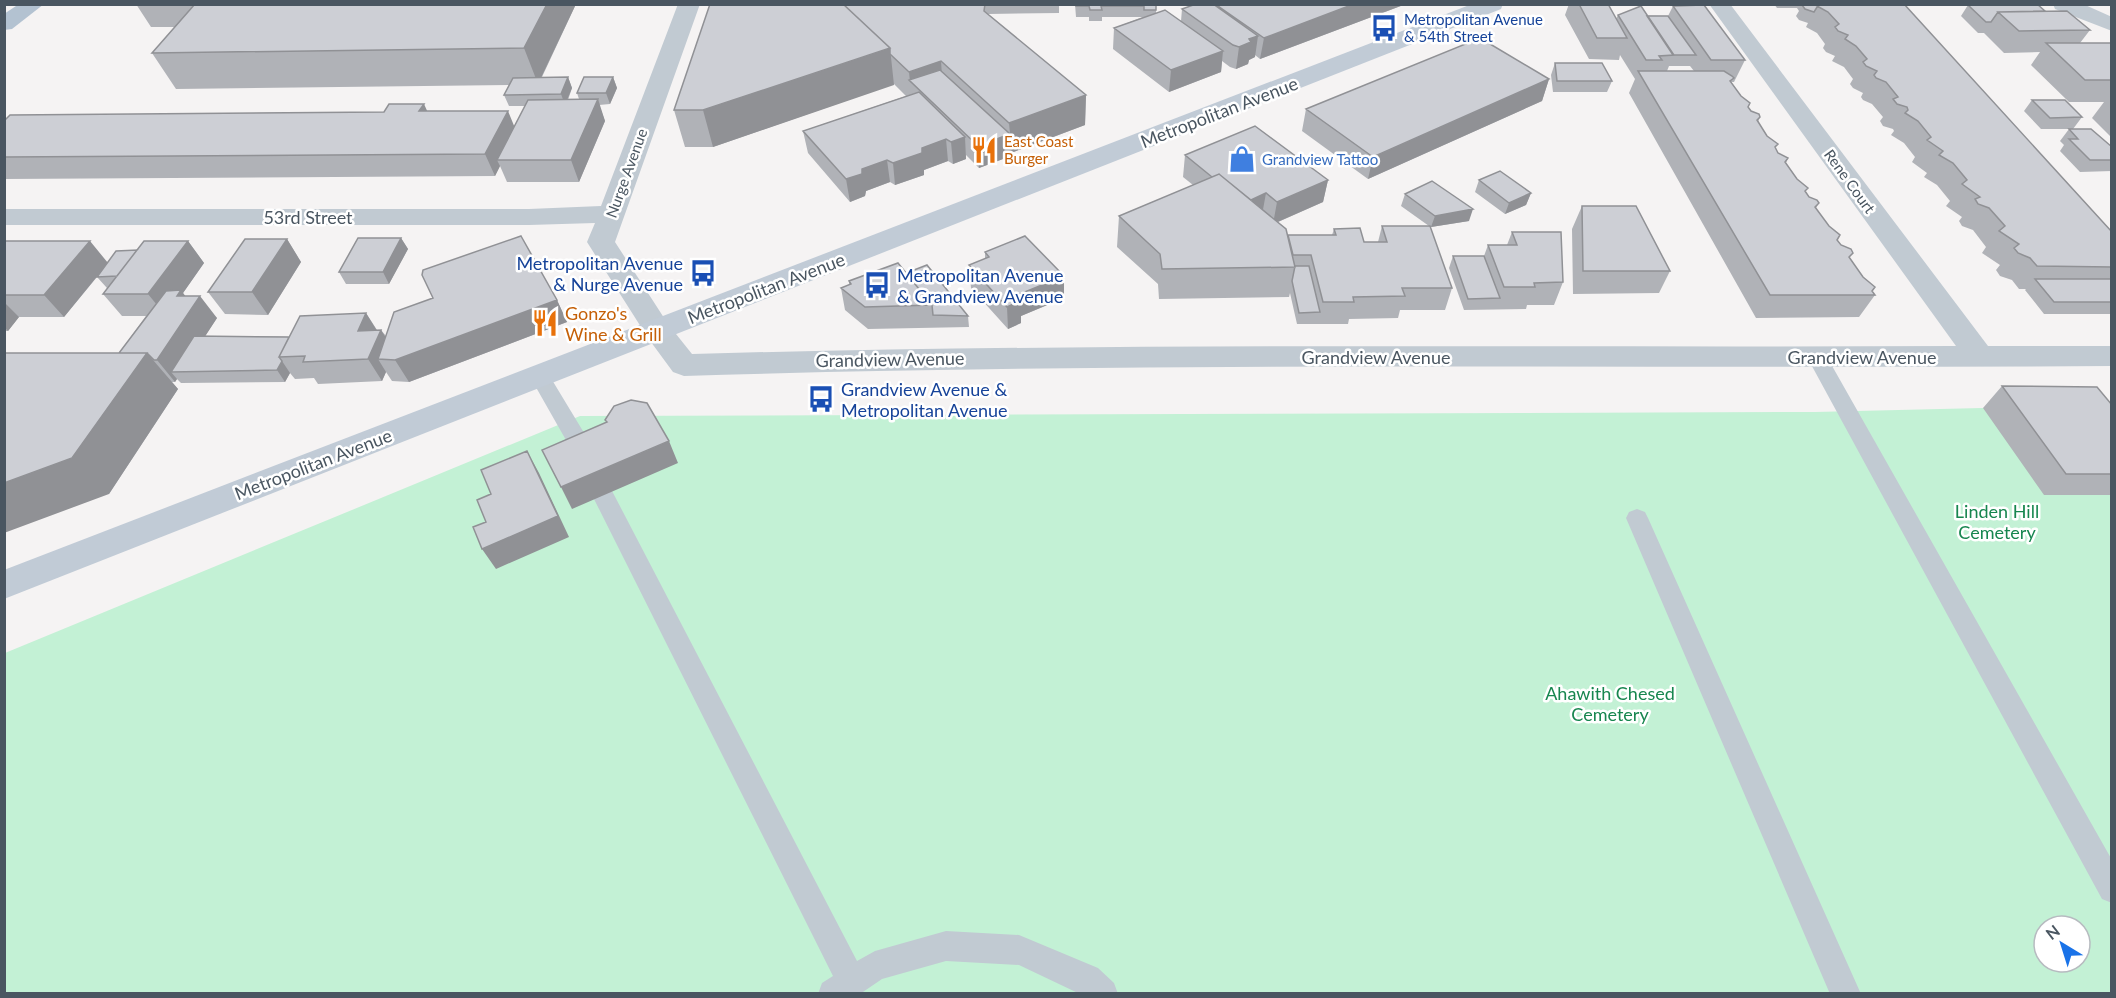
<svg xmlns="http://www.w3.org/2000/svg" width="2116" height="998" viewBox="0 0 2116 998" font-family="Lato,sans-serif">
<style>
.green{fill:#c3f1d5;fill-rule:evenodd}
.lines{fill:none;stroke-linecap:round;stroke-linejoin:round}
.service{fill:#c1cad2;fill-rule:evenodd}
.minor{fill:#c1cad2;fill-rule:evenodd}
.secondary{fill:#c1cbd6;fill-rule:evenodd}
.primary{fill:#b3c2d1;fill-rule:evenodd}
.wall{fill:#b0b2b7;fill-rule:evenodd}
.shaded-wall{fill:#909195}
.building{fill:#cdcfd5;stroke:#909195;stroke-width:1.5}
.labels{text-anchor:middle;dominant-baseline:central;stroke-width:5;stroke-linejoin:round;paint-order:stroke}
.far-transit-label{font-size:15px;fill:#164399;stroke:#fff;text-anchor:start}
.far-food-label{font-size:15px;fill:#c56008;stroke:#fff;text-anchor:start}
.far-shop-label{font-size:15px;fill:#366cbe;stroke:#fff;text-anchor:start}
.far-street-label{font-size:15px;fill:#4a5661;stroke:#fff}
.street-label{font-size:18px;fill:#4a5661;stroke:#fff}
.transit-label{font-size:18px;fill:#164399;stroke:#fff;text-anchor:start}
.food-label{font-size:18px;fill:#c56008;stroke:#fff;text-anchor:start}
.park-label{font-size:18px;fill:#17864f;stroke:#fff}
</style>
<rect width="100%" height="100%" fill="#f5f3f3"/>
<path class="green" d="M2111,405v588l-2106,1v-341l575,-237 1235,-4zM2044,926h36v36h-36z"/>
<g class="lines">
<path class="service" d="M1817,350l7,2 3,5 285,503v43l-10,-4 -295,-542 3,-5z
M539,368l7,2 49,81 3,6 -3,6 -8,2 -8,-2 -50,-88 3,-5z
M603,486l8,3 246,472 18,-10 71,-20 73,4 79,33 16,15 4,11h-38l-61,-29 -73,-4 -64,18 -22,15h-42l4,-11 11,-7 -241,-481 3,-6z
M1637,509l8,3 3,6 213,476h-31l-204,-476 3,-6z"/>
<path class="minor" d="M678,4h22l-85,238 53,82 24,30c422,-12 843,-6 1264,-8l-247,-342h21l258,342h124v20c-476,3 -952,-5 -1428,10l-11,-4 -25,-34 -61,-96 8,-19 -66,2h-525v-16h525l72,-3z
M2053,4h30l29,13v14l-57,-22z"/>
<path class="secondary" d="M1472,4h31l-2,5 -1497,590v-29z"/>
<path class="primary" d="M19,4h25l-32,25 -8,1v-16z"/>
</g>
<path class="wall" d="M136,4h440l-34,73h26l4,11 -4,12 11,-1 -2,-6 36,-16 4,11 -7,16 -11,1 6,16 -26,61h-72l-7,-16 -5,10 -491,3v-58l424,-10 86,16 11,-21h-16l-5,-11 5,-10 -333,4 -24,-36 23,-26h-24z
M710,4h349v9l-71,1 98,81 -1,30 -74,28v3l-32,12 -13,-13v4l-13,5 -5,-3 -24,9v5l-29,10 -5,-3 -24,9 -1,5 -15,6 -42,-49 -5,-22 103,-35 -12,-12 -181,63h-28l-11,-37z
M1075,4h81v9l25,8 1,-12 36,-1v-2l4,-2h184l-146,55 -5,-4v2l-6,3 -1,4 -12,5 -6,-2 -8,-6 -1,11 -52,20 -56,-43 1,-21 29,-11h-41v4h-13v-4h-13z
M1569,4h39l8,15 2,-4 50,1 5,-10 72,54 -11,22h-2v1l19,28 9,6 -2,5 20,31 10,5 -2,5 23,34 10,6 -3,5 25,37 12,8 -4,5 26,37 -16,22 -103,1 -127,-225 6,-14 -15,-24 -1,5 -30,-1 -24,-44zM1669,66h21l4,5h-27z
M1774,4h130l208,228v82h-68l-19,-24 1,-1h-7l-7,-9 -12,-4 -4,-6 4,-5 -18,-12 4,-6 -13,-17 -11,-4 -3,-5 3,-4 -16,-11 4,-5 -13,-16 -13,-8 3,-4 -15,-11 3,-5 -11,-14 -13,-8 3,-4 -1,-2 -10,-3 -3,-5 3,-4 -11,-13 -9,-4 -2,-3 2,-4 -10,-5 -3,-4 3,-5 -9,-12 -12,-6 3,-5 -9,-4 -3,-4 2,-4 -8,-11 -11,-6 2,-4 -9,-3 -3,-4 3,-5 -2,-3h-20z
M1968,5l77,6 45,19 -10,13h32v95l-20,-20 12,-16h-35l-38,-37 9,-13 -36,1 -20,-20h-6l-17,-17z
M1555,63l57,18 -5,11h-54l-2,-17z
M1549,79l-7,22 -174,78 -66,-48 4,-22z
M2032,100l50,17 -9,12h-32l-17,-18z
M2069,129l43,18v24l-32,1 -20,-21 4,-6 -4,-4z
M1185,155l143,25 -5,22 -45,20 10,13h44l2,-6 30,13h14l4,-16h47l-28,-20 4,-12 64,27 -38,6h-1l22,61 -7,22h-45l-2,8 -49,1 -1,5h-51l-7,-31 -1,4 -130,2 -1,-15 -41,-37 2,-31 74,-31 -10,-8z
M1479,180l52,13 -5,12 -21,9 -30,-22z
M1582,206l88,65 -11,22 -86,1 -1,-65z
M1512,232l51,50 -9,23h-27l-1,4 -62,1 -15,-42 4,-12h31l4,-11h19z
M401,238l7,11 -19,35h-43l-7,-12z
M287,239l14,23 -33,53 -43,-1 -17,-22z
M4,241l103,22 30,-13 51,-9 16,22 -21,30 2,3 32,22 -12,18 84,1 77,-24 11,17h4l5,6 171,-36 10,22 -158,60 -17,-1 -6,-9 -4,9 -64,3 -4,-6 -19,1 -5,-6 -5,9 -104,1 -4,-4 -2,3h-3l6,7 -69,105 10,-141 27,-37h-24l-19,-22 5,-6h-1l-10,-11 -33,40h-45l-11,14h-4z
M985,252l79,24v22l-43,18v7l-13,6 -37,-41 -2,-23 16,-6z
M906,273l62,43 1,11 -101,2 -23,-19 -4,-22 8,-3v-4z
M2002,386l110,19v90h-68l-61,-87z"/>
<path class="shaded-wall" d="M547,4h29l-38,80 -14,-36z
M1354,4h52l-146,55 4,-21z
M1258,36l-3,21 -6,3 -1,4 -12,5 3,-22 10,-8z
M890,48l4,37 -181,62 -10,-37z
M1223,51l-2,21 -52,20 2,-22z
M941,61l2,30 -33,-9 -1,-10z
M568,77l4,11 -7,17 -4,-11z
M613,77l4,11 -7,16 -4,-11z
M1549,79l-7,22 -174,78 5,-22z
M1086,95l-1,30 -74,28v3l-32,12 -1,-22 32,-12 -1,-11z
M598,99l7,22 -26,61 -8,-22z
M424,104l10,22 -15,-15z
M508,111l9,22 -20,27 3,6 -5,10 -10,-22z
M965,137l1,22 -13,5 -2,-22z
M946,139l2,22 -24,9v5l-29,10 -2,-22 29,-15z
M887,160l3,22 -24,9 -1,5 -15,6 -4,-23 16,-10z
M1328,180l-5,22 -50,22 4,-22z
M1266,193l-4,22 -18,-12z
M1531,193l-5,12 -21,9 4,-11z
M1473,209l-4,12 -38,6 4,-11z
M401,238l7,11 -19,35 -6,-12z
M287,239l14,23 -33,53 -16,-23z
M90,241l18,22 -44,54 -20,-22z
M188,241l16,22 -21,30 10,13 7,-10 17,22 -35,54h-11l6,7 -2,3 -18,-22 9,-44 -18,-22z
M1064,276v22l-43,18v7l-13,6 -1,-22 8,-11z
M557,300l10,22 -158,60 -14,-22z
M4,302l15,15 -11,14 -4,-4z
M366,313l13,21 2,-4 14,22 -17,7 8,13 -4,9 -14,-22 -10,-28z
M147,353l31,36 -69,105 -105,39v-50z
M282,361l8,12 -5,9 -8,-12z
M669,441l9,22 -106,46 -11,-22z
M527,451l12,22 30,64 -73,32 -14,-20z"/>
<path class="building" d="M195,4h352l-23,44 -372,5z
M710,4h133l47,44 -187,62h-29z
M843,4h142l-1,7 102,84 -77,28 -68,-62 -32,11 -19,-18v-6z
M1076,4h80v6h-12v-4h-43l1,4h-12l-1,-4h-13z
M1196,4h17l45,32 -9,3 2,3 -12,5 -6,-2 -51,-36z
M1222,4h132l-90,34 -46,-32z
M1579,4h29l19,34h-30z
M1803,4h16l-5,8 -9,-3 -3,-4z
M1819,4h85l208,228v35l-75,-1 -7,-8 -12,-5 -4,-5 5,-4 -20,-13 6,-5 -16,-18 -11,-4 -3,-5 5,-2 -18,-13 5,-4 -14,-17 -14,-8 4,-4 -16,-11 4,-3 -13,-16 -13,-8 3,-3 -1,-3 -10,-3 -4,-5 5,-2 -12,-15 -10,-4 -2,-3 3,-4 -11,-5 -3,-4 4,-3 -11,-13 -11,-7 3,-4 -10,-4 -3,-4 4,-3 -11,-12 -11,-6z
M2037,4l8,7 -47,1 -7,10h-5l-18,-17z
M1704,5l41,55h-34l-38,-54z
M1641,6l33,49 -15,1 3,4h-16l-28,-45z
M1165,10l58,41 -52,19 -57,-42z
M2067,11l23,19 -71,1 -21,-19z
M1647,16h21l28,39h-23z
M1480,38l69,41 -176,78 -67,-48z
M2046,43h66v37h-27z
M1555,63h47l10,18h-55z
M940,70l70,64 -32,12 -69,-66z
M1638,71h86l8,5 2,2 -4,3 11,15 9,7 -2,4 3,4 8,3 1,3 -3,3 10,16 11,8 -3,3 3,6 10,5 -3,4 12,17 11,9 -3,3 4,6 8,3 2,3 -4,4 14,19 11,9 -3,5 4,5 10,4 2,4 -4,4 14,20 12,10 -3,4 3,4h-105z
M568,77l-7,17 -57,1 9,-17z
M584,77h29l-7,16h-29z
M919,92l46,45 -14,5 -5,-3 -24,9v5l-29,10 -6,-3 -25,9v5l-16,5 -43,-48z
M598,99l-27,61h-74l31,-60z
M2032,100h33l17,17 -32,1z
M389,104h35l-5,7h89l-23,43 -481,3v-36l6,-6 374,-3z
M1255,126l73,54 -51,22 -11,-9 -15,7 -32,-26 -7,3 -27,-22z
M2069,129h22l21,18v13h-22l-21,-21h9z
M1500,171l31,22 -22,10 -30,-23z
M1219,174l67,55 9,38 -133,2 -2,-15 -41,-38z
M1432,181l41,28 -38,7 -30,-22z
M1582,206h54l34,65h-87z
M1382,226h48l22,62h-50l3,8 -52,1 1,5h-31l-12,-47h-18l-5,-20h48l-2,-6 26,-1 4,14h23z
M1512,232h49l2,50 -29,1 1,4h-31l-16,-42h29z
M521,236l36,64 -162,60 -17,-1 16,-47 39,-14 -11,-23 1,-5z
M1025,236l39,40 -49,20 5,5 -13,6 -38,-42 20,-8 -4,-5z
M358,238h43l-18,34h-44z
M245,239h42l-35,53h-44z
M4,241h86l-46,54h-40z
M144,241h44l-40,53h-45z
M137,250l-20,26 -20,1 19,-26z
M1453,256h31l16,42 -32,1z
M898,263l34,42 -67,2 -24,-19 10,-4 -2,-3z
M927,265l41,51 -35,-1 -1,-10 -26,-32z
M1295,266h14l11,46 -21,1 -7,-32z
M2035,279h77v23h-58z
M181,290l-4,6h23l-43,64h-3l-7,-7h-28l47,-62z
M366,313l-8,18 23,-1 -13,29 -65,3 2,-6 -26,1 21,-41z
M194,336l95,1 -10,20 3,4 -5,9 -106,2z
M4,353h143l-75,105 -68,25z
M2002,386l95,1 15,18v69h-46z
M631,400l16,3 22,38 -108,46 -19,-37 65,-28 -2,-2 9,-14z
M527,451l31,65 -76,33 -9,-22 13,-5 -9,-22 14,-6 -10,-24z"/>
<defs>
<symbol id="bus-bare" viewBox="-9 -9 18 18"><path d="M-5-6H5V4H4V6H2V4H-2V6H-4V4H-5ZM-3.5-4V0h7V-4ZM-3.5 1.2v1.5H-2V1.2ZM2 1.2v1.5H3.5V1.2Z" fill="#1a4fb4" stroke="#fff" stroke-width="2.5" paint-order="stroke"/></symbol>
<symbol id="restaurant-bare" viewBox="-9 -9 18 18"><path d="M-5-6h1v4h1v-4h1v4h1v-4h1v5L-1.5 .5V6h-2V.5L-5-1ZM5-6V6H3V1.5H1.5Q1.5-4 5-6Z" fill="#e8710a" stroke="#fff" stroke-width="2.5" paint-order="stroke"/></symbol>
<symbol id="shop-bare" viewBox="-9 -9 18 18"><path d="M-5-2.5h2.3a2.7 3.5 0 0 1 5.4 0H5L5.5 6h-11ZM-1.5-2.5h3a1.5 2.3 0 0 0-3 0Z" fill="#3f7fe0" stroke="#fff" stroke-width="2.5" paint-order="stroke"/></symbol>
</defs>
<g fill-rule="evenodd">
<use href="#bus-bare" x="1365" y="9" width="38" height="38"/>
<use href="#restaurant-bare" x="965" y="131" width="38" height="38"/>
<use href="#shop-bare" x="1223" y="140" width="38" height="38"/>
<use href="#bus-bare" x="684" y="254" width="38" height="38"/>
<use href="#bus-bare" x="858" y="266" width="38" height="38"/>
<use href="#restaurant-bare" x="526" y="304" width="38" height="38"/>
<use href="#bus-bare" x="802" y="380" width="38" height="38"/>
</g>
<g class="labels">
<g class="far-transit-label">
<text x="1404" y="19">Metropolitan Avenue<tspan x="1404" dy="17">&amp; 54th Street</tspan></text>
</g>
<g class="far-food-label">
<text x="1004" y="141">East Coast<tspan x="1004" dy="17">Burger</tspan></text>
</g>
<g class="far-shop-label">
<text x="1262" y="159">Grandview Tattoo</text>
</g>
<g class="far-street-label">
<text transform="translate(626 173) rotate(-70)">Nurge Avenue</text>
<text transform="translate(1850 181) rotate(54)">Rene Court</text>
</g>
<g class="street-label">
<text transform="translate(1219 112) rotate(-21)">Metropolitan Avenue</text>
<text x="308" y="217">53rd Street</text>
<text transform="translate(766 288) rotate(-21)">Metropolitan Avenue</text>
<text x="1376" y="357">Grandview Avenue</text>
<text x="1862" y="357">Grandview Avenue</text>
<text transform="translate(890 359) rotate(-1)">Grandview Avenue</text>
<text transform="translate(313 464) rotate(-21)">Metropolitan Avenue</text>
</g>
<g class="transit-label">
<text x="683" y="263" text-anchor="end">Metropolitan Avenue<tspan x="683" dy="21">&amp; Nurge Avenue</tspan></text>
<text x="897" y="275">Metropolitan Avenue<tspan x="897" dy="21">&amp; Grandview Avenue</tspan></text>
<text x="841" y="389">Grandview Avenue &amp;<tspan x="841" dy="21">Metropolitan Avenue</tspan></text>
</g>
<g class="food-label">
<text x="565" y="313">Gonzo's<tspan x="565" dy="21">Wine &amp; Grill</tspan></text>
</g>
<g class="park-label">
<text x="1997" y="511">Linden Hill<tspan x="1997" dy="21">Cemetery</tspan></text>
<text x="1610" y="693">Ahawith Chesed<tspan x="1610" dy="21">Cemetery</tspan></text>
</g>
</g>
<rect width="2116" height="998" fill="none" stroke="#4a5661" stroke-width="12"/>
<g transform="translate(2062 944) rotate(322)"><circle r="28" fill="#ffffff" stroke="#b7bbc0" stroke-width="1.5"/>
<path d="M0-4.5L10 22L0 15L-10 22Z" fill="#1a73e8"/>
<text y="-9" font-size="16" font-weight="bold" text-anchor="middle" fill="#4a5661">N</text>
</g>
</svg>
